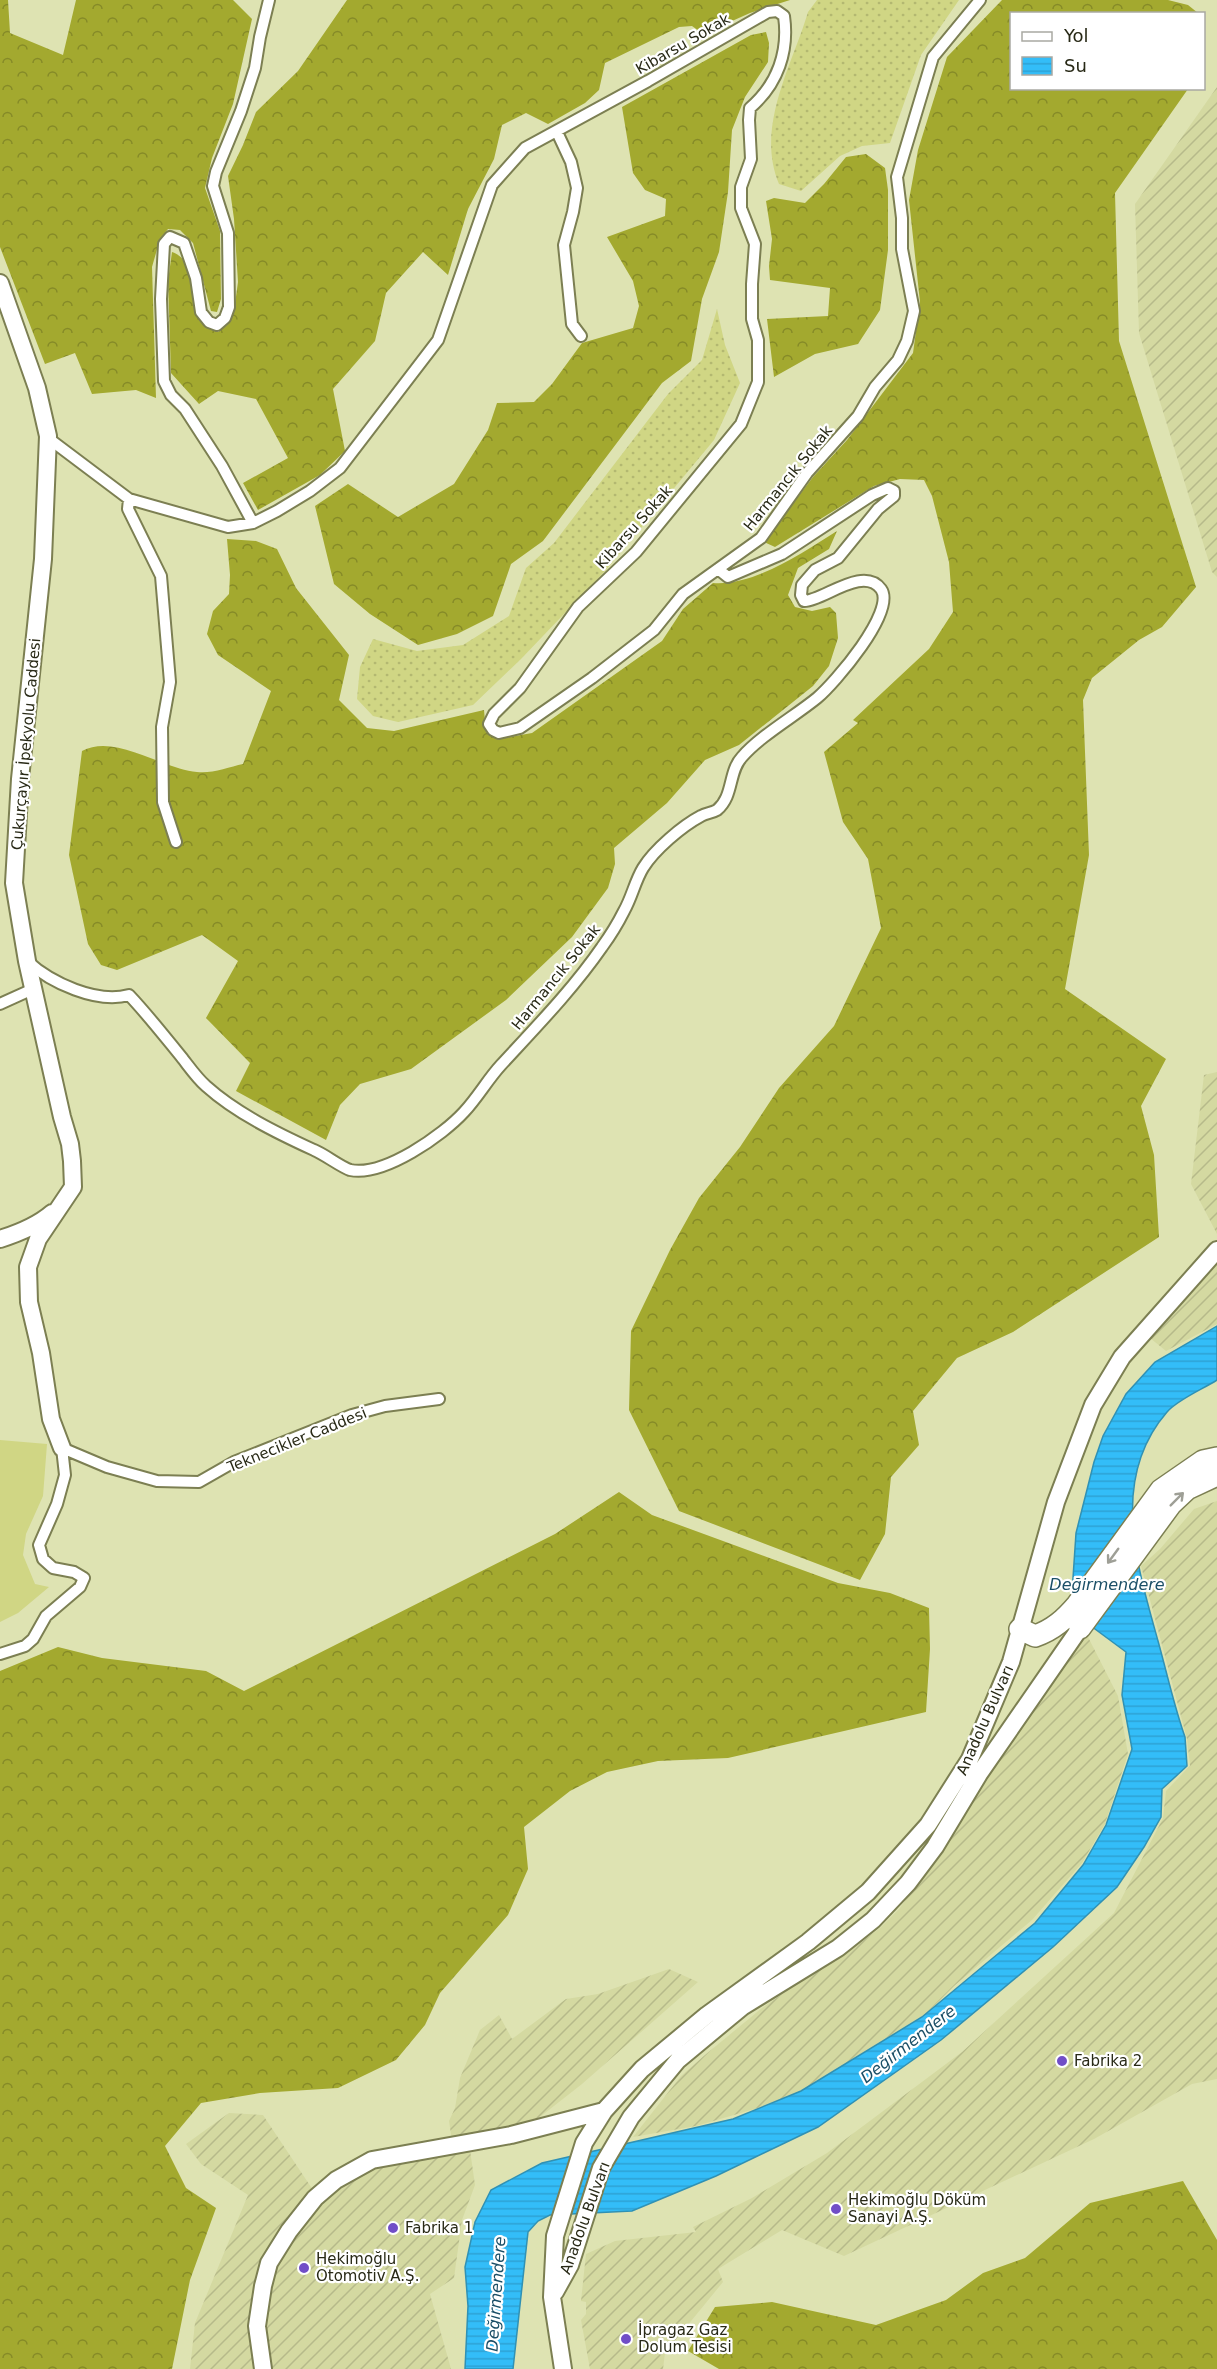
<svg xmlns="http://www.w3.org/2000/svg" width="1217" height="2369" viewBox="0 0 1217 2369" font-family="'DejaVu Sans',sans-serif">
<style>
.industrial{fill:url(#industrial-furrows)}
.grass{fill:url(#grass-dots)}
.forest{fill:url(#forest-crowns)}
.garden{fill:#d0d684}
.water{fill:url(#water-rules);stroke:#3091b4;stroke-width:1.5}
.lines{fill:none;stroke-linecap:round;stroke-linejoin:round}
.street-casing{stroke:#7c7f52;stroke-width:14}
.secondary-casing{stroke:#7c7f52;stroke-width:20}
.highway-casing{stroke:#7c7f52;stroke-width:24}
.street{stroke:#fff;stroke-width:10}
.secondary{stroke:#fff;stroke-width:16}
.highway{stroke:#fff;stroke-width:21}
.oneway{stroke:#9e9f96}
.poi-dot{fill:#714ec7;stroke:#fff;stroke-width:2}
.labels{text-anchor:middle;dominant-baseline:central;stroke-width:4.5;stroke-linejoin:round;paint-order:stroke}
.street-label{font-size:15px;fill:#282916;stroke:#fff}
.poi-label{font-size:15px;fill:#282916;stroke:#fff;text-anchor:start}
.water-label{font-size:16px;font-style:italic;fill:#1b4f67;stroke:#fff}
</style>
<defs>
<pattern id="industrial-furrows" width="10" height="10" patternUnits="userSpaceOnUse" patternTransform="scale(1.5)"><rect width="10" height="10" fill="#d4d9a1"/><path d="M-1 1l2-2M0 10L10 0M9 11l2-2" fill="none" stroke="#b6ba8a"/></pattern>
<pattern id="grass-dots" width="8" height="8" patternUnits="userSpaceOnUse" patternTransform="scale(1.5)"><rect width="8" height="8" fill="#d0d684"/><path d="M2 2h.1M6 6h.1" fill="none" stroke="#b3b871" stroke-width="1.8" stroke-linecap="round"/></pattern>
<pattern id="forest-crowns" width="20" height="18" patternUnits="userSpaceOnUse" patternTransform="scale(1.5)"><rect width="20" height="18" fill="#a3a92f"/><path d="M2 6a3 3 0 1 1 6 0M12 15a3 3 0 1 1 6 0" fill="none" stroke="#858a27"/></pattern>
<pattern id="water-rules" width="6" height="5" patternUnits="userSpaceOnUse" patternTransform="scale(1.5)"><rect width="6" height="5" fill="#33bdf8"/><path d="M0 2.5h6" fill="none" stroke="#2da2d4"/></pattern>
</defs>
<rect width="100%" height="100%" fill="#dee3b2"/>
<path class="industrial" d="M1217,87v490l-5,-5 -73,-239 -4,-129z
M1217,1072v162l-26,-50 13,-109z
M1217,1262v62l-51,27 -16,-13z
M1217,1501v578l-25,5 -98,55 -250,117 -62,-26 -64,39 5,13 -58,71 -2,16h-73l-9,-49 5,-6v-12l-5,-1 5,-47 29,-13 81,-9 -3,-5 59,-29 75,-45 135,-101 152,-139 49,-95 3,-27 24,-25 -3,-27 -46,-173 19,-17 34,-40z
M1087,1635l31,61 10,58 -23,70 -23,39 -50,57 -78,66 -41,41 -120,71 -97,28 -63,11 48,-61 24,-21 57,-47 49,-34 25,-13 44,-33 19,-19 33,-44 57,-94 80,-114z
M669,1969l29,13 -116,102 -51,40 -63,12 7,49 -13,35 -8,58 -24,16 21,75h-261l5,-46 53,-128 -47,-31 -15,-20 43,-31 34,2 50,75 14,-11 125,-38 -3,-20 6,-13 5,-30 20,-48 19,-15 13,24 54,-40 32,-5z"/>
<path class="grass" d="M817,0h142l-38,55 -31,88 -28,3 -22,10 -39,35 -22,-7c-24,-57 13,-118 29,-172z
M717,309l8,36 15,38 -26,57 -107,129 -86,90 -48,46 -75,17 -25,-6 -16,-17 3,-32 13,-28 44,12 46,-6 46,-29 17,-48 28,-25 114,-149 34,-34z"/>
<path class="forest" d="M0,0h8l2,33 53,22 13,-55h157l19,19 -19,85 -21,54 -7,30 15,43 1,68 -4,13 -6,-1 -18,-68 -13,-13 -12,-1 -8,10 -8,28 4,131 -20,-8 -44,4 -17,-41 -30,11 -45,-117z
M347,0h443l-40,13 -47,21 -11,-8 -13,1 -74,36 -6,27 -14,13 -37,21 -22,-11 -24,12 -8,34 -26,50 -20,66 -25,-23 -37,41 -11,48 -42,48 12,62 -25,24 -62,35 -15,-27 45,-25 -32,-59 -38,-8 -19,13 -28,-31 -3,-92 4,-29c31,10 9,65 46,80l9,-7 7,-14 4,-29 -4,-63 -6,-43 15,-31 13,-33 42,-41z
M1002,0h166l20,5 10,8 -186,1v74l176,1 -73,104 4,148 77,246 -34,40 -23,13 -47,38 -9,22 6,155 -24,134 101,70 -25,47 13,49 5,82 -146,95 -56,26 -44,53 6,34 -28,32 -6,57 -25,46 -181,-69 -50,-101 2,-79 39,-81 29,-52 41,-51 39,-59 55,-62 47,-98 -13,-69 -25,-37 -19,-70 34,-29 -5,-3 76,-71 24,-37 -4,-50 -17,-66 -8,-16 -24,-1 -26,7 -99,61 -11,-5 49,-65 34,-37 66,-87 7,-51 -11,-102 9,-50 29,-93z
M766,32l3,11 -1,19 -23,35 -13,33 -4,62 -9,60 -17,47 -11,62 -29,22 -119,158 -32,23 -18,52 -36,18 -39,11 -48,-31 -36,-30 -19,-78 33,-22 50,33 56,-33 34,-54 9,-27 37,-1 18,-18 30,-41 51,-15 6,-22 -6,-25 -26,-44 58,-21 1,-17 -21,-9 -12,-17 -11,-66 129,-72z
M866,154l19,14 3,22v60l-8,60 -22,34 -43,10 -41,23 -7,-58 61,-3 2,-28 -60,-8 -1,-14 3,-27 -6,-38 8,-3 31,5 19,-19 22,-27z
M837,531l-8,18 -31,19 -10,27 7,12 17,4 18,-4 6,6 2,25 -9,28 -16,20 -74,59 -34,15 -38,43 -53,45 1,16 -7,24 -36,49 -66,63 -95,69 -51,15 -20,21 -14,35 -90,-49 14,-28 -44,-45 32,-57 -36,-26 -85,35 -16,-5 -13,-21 -19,-89 13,-104c33,-18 80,18 115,21 14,2 32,-5 46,-8l28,-73 -53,-36 -11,-21 6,-23 16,-17 1,-19 -3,-36 29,2 21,8 19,39 53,67 -10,45 28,28 27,3 90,-21 2,22 12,7 34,-6 130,-92 21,-32 30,-26c41,3 89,-30 124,-52z
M619,1492l33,23 186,68 52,10 39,15 1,41 -4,63 -198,46 -70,3 -51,11 -37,19 -46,36 4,42 -20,46 -68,78 -15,32 -29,35 -58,28 -78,5 -59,10 -36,43 21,42 30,20 -26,72 -18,89h-172v-698l58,-24 44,11 104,13 38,20 311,-157z
M1183,2181l34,59v129h-498l-31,-18 27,-44 57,-5 104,23 70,-25 37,-27 42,-15 65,-55z"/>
<path class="garden" d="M0,1440l47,4 -4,52 -17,38 -3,21 12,29 14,3 -31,26 -18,9z"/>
<path class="water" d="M1217,1326v54c-14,9 -40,20 -50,32 -58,67 -30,153 -9,229 9,32 16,65 27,96l2,29 -25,23 -1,28 -17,30 -27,40 -64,60 -112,93 -123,87 -102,49 -84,35 -82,4 -12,6 -10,11 -15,137h-48l3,-63 -3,-39 10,-45 16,-32 51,-27 191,-44 68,-28 121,-74 113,-94 48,-58 23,-40 26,-76 -10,-54 4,-43 -35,-26 -19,-33 4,-60 18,-71 9,-26 23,-42 29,-32z"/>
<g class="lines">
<defs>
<path id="street" d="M557,132l14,30 6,26 -4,24 -9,33 8,79 9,12
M48,438l81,61 99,28 25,-4 24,-12 33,-20 30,-23 98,-128 54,-155 33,-37 123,-67 120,-69 9,-1 7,5c5,35 -6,68 -34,92l-1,12 2,39 -10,28v21l14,36 -3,40v35l6,21v42l-17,42 -105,128 -58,55 -58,81 -26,26 -5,10 4,6 6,3 21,-5 72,-50 62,-48 29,-36 78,-56 46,-65 51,-57 17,-29 23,-27 9,-19 7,-30 -12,-62v-31l-5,-41 36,-120 47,-57
M129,499l-1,10 33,67 9,106 -8,45 1,75 13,40
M253,523l-31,-57 -37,-57 -14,-14 -7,-14 -3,-82 3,-55 6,-7 14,6 12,35 5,34 8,10 8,3 8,-7 4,-11 -1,-74 -15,-47 3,-14 25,-61 14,-43 5,-31 9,-37
M27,961c24,22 70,43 102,34 19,20 36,42 54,64 7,9 14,19 23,27 30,27 71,47 108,64 10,4 27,17 36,20 34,7 93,-35 114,-58 14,-15 24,-33 37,-47 35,-38 72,-76 101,-118 8,-11 16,-24 22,-36 8,-14 11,-30 19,-43 11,-18 39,-42 58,-52 5,-3 11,-3 16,-6 17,-14 11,-38 25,-53 18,-21 53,-41 75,-59 17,-14 80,-87 64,-109 -18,-24 -58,12 -77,12l-3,-6 1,-10 13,-15 23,-12 40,-49 16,-13v-5l-6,-3 -16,7 -90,59 -54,23 -10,-8
M0,1004l33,-15
M62,1448l45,19 50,14 42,1 35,-20 118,-47 33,-9 54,-7
M0,1654l25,-8 8,-7 13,-23 34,-29 4,-9 -10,-6 -21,-4 -10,-9 -4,-14 18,-41 8,-29 -3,-27"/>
<path id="secondary" d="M0,283l37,105 11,48 -5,123 -23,220 -6,104 13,78 35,156 8,27 2,17 1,26 -35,52 -10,28 1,35 12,51 10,66 11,29
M0,1239c19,-6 37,-13 52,-26
M555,2292l15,-27 31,-97 30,-51 47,-57 64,-53 96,-59 35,-28 35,-37 27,-36 44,-73 101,-146
M263,2369l-6,-43 6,-40 6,-23 20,-32 26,-33 21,-18 36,-20 139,-25 93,-24
M563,2369l-11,-72 3,-61 29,-93 20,-32 38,-42 65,-54 101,-73 60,-50 60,-67 42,-66 41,-97 45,-160 37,-97 29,-48 95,-107"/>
<path id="highway" d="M1080,1628l91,-124 16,-15 30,-14
M1020,1629l15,7c18,-6 30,-17 42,-31l84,-115 42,-29 14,-3"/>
</defs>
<use href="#street" class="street-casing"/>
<use href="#secondary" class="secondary-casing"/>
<use href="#highway" class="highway-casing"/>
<use href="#street" class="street"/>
<use href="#secondary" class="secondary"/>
<use href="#highway" class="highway"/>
</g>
<defs><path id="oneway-shaft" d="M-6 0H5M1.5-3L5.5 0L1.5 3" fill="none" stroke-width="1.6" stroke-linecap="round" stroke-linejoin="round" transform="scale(1.5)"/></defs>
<g class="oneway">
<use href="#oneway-shaft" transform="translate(1177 1499) rotate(-45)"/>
<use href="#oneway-shaft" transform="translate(1113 1556) rotate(126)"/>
</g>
<g class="poi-dot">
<circle cx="1062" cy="2061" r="6"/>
<circle cx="836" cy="2209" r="6"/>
<circle cx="393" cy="2228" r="6"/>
<circle cx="304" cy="2268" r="6"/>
<circle cx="626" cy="2339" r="6"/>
</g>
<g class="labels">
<g class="street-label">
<text transform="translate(683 44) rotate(-30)">Kibarsu Sokak</text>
<text transform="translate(788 478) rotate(-51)">Harmancık Sokak</text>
<text transform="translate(634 527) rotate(-48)">Kibarsu Sokak</text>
<text transform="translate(26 744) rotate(-85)">Çukurçayır İpekyolu Caddesi</text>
<text transform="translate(556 977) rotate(-51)">Harmancık Sokak</text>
<text transform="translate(297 1440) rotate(-22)">Teknecikler Caddesi</text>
<text transform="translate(985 1720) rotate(-66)">Anadolu Bulvarı</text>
<text transform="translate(585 2218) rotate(-70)">Anadolu Bulvarı</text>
</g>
<g class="poi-label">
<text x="1074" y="2061">Fabrika 2</text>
<text x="848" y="2200">Hekimoğlu Döküm<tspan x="848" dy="17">Sanayi A.Ş.</tspan></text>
<text x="405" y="2228">Fabrika 1</text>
<text x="316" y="2259">Hekimoğlu<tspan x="316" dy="17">Otomotiv A.Ş.</tspan></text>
<text x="638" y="2330">İpragaz Gaz<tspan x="638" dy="17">Dolum Tesisi</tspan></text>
</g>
<g class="water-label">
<text x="1107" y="1584">Değirmendere</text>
<text transform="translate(908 2044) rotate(-38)">Değirmendere</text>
<text transform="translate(496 2294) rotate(-86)">Değirmendere</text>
</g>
</g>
<rect x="1010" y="12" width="195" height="78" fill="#ffffff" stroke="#a9a9a2" stroke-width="1.5"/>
<rect x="1022" y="32" width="30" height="9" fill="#ffffff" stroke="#a9a9a2" stroke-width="1.5"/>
<text x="1064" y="42" font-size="18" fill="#282916">Yol</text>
<rect x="1022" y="57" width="30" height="18" fill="url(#water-rules)" stroke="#a9a9a2" stroke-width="1.5"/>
<text x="1064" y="72" font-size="18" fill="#282916">Su</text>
</svg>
